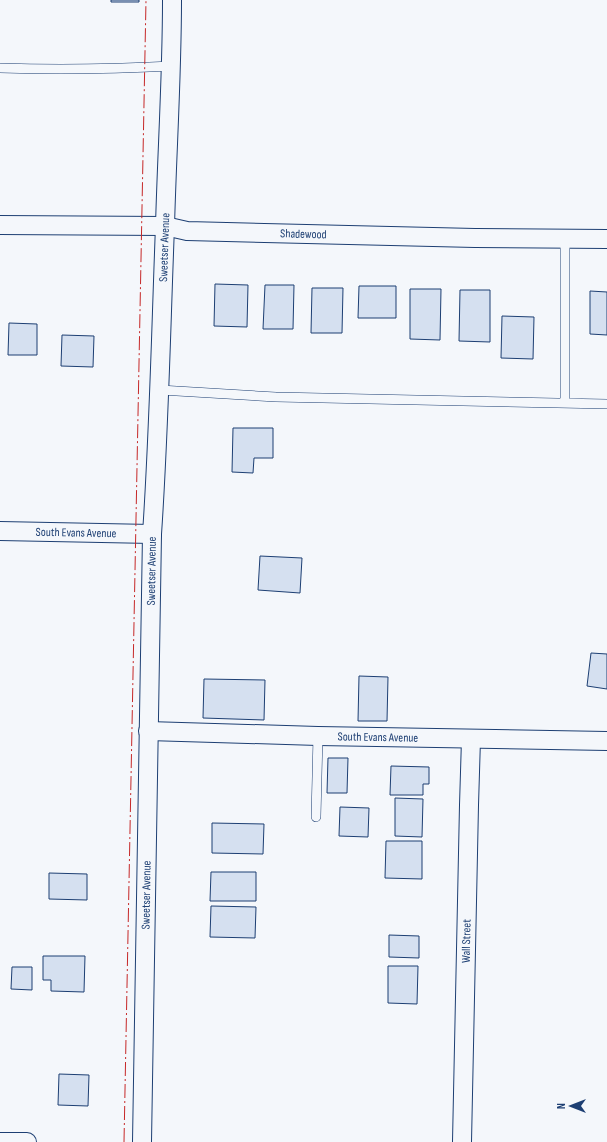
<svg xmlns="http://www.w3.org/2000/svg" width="607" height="1142" viewBox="0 0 607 1142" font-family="'Sofia Sans Condensed',sans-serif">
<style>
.building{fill:#d5e0f0;stroke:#1d3f73}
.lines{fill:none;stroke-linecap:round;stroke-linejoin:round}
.service-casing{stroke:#1d3f73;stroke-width:10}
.minor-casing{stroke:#1d3f73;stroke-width:20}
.service{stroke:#f4f7fb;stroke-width:9}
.minor{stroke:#f4f7fb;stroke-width:18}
.power{stroke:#c62828;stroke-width:1;stroke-dasharray:14 3 2 3;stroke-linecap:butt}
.labels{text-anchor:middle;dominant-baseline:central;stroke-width:3;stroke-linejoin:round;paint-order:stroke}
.street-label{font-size:12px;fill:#1d3f73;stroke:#f4f7fb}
</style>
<rect width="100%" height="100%" fill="#f4f7fb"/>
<path class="building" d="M111,0h28v2h-28z
M215,284l33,1 -1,42 -33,-1z
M265,285h29l-1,44h-30z
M359,286h37v32h-38z
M312,288h31l-1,45h-31z
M410,289h31l-1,51 -30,-1z
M460,290h30v52l-31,-1z
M590,291l17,1v43l-17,-1z
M502,316l32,1 -1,42 -32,-1z
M9,323l28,1v31h-29z
M62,335l32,1 -1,31 -32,-1z
M233,428h40v30h-19l-1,15 -21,-1z
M260,556l42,2 -2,35 -42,-3z
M591,653l16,1v35l-20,-3z
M359,676l29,1 -1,44h-29z
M204,679l61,1 -1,40 -61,-2z
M328,758h20l-1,35h-20z
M391,766l38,1v17h-6v11h-33z
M395,798l28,1 -1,38 -27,-1z
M340,807l29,1 -1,29 -29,-1z
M212,823l52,1 -1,30 -51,-1z
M386,841h36v38l-37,-1z
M211,872h45v29h-46z
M49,873l38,1v26l-38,-1z
M211,906l45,1 -1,31 -45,-1z
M389,935l30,1v22l-30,-1z
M43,956h42l-1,36 -33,-1v-11h-8z
M388,966h30l-1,38 -29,-1z
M12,967h20v23l-21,-1z
M59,1074l30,1 -1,31 -30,-1z"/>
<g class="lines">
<defs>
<path id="service" d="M0,68c58,2 115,1 172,-2
M160,390l116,7 331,7
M565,403v-164
M316,817l2,-81"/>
<g id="minor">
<path id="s1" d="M0,225l165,1 22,5 288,7 132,1"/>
<path id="s2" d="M0,531l152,3"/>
<path id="s3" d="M148,731l170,5 289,5"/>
<path d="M0,1142h27"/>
<path id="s4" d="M142,1142l10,-608c7,-102 9,-205 13,-308 2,-75 7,-150 7,-226"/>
<path id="s5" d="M462,1142l7,-337 2,-66"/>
</g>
</defs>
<use href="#service" class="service-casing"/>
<use href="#minor" class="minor-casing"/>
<use href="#service" class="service"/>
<use href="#minor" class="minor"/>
<path class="power" d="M124,1142l22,-1142"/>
</g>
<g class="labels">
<g class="street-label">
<text stroke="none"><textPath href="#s1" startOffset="304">Shadewood</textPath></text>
<text stroke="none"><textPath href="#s4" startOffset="895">Sweetser Avenue</textPath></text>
<text stroke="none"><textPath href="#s2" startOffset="76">South Evans Avenue</textPath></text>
<text stroke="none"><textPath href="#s4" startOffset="571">Sweetser Avenue</textPath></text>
<text stroke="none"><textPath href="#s3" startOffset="230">South Evans Avenue</textPath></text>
<text stroke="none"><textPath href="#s4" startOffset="247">Sweetser Avenue</textPath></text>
<text stroke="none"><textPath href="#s5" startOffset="201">Wall Street</textPath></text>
</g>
</g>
<g transform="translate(571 1106) rotate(270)" stroke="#f4f7fb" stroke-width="3" paint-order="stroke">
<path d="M0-3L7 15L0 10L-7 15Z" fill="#1d3f73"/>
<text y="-6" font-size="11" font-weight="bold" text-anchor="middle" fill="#1d3f73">N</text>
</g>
</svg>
